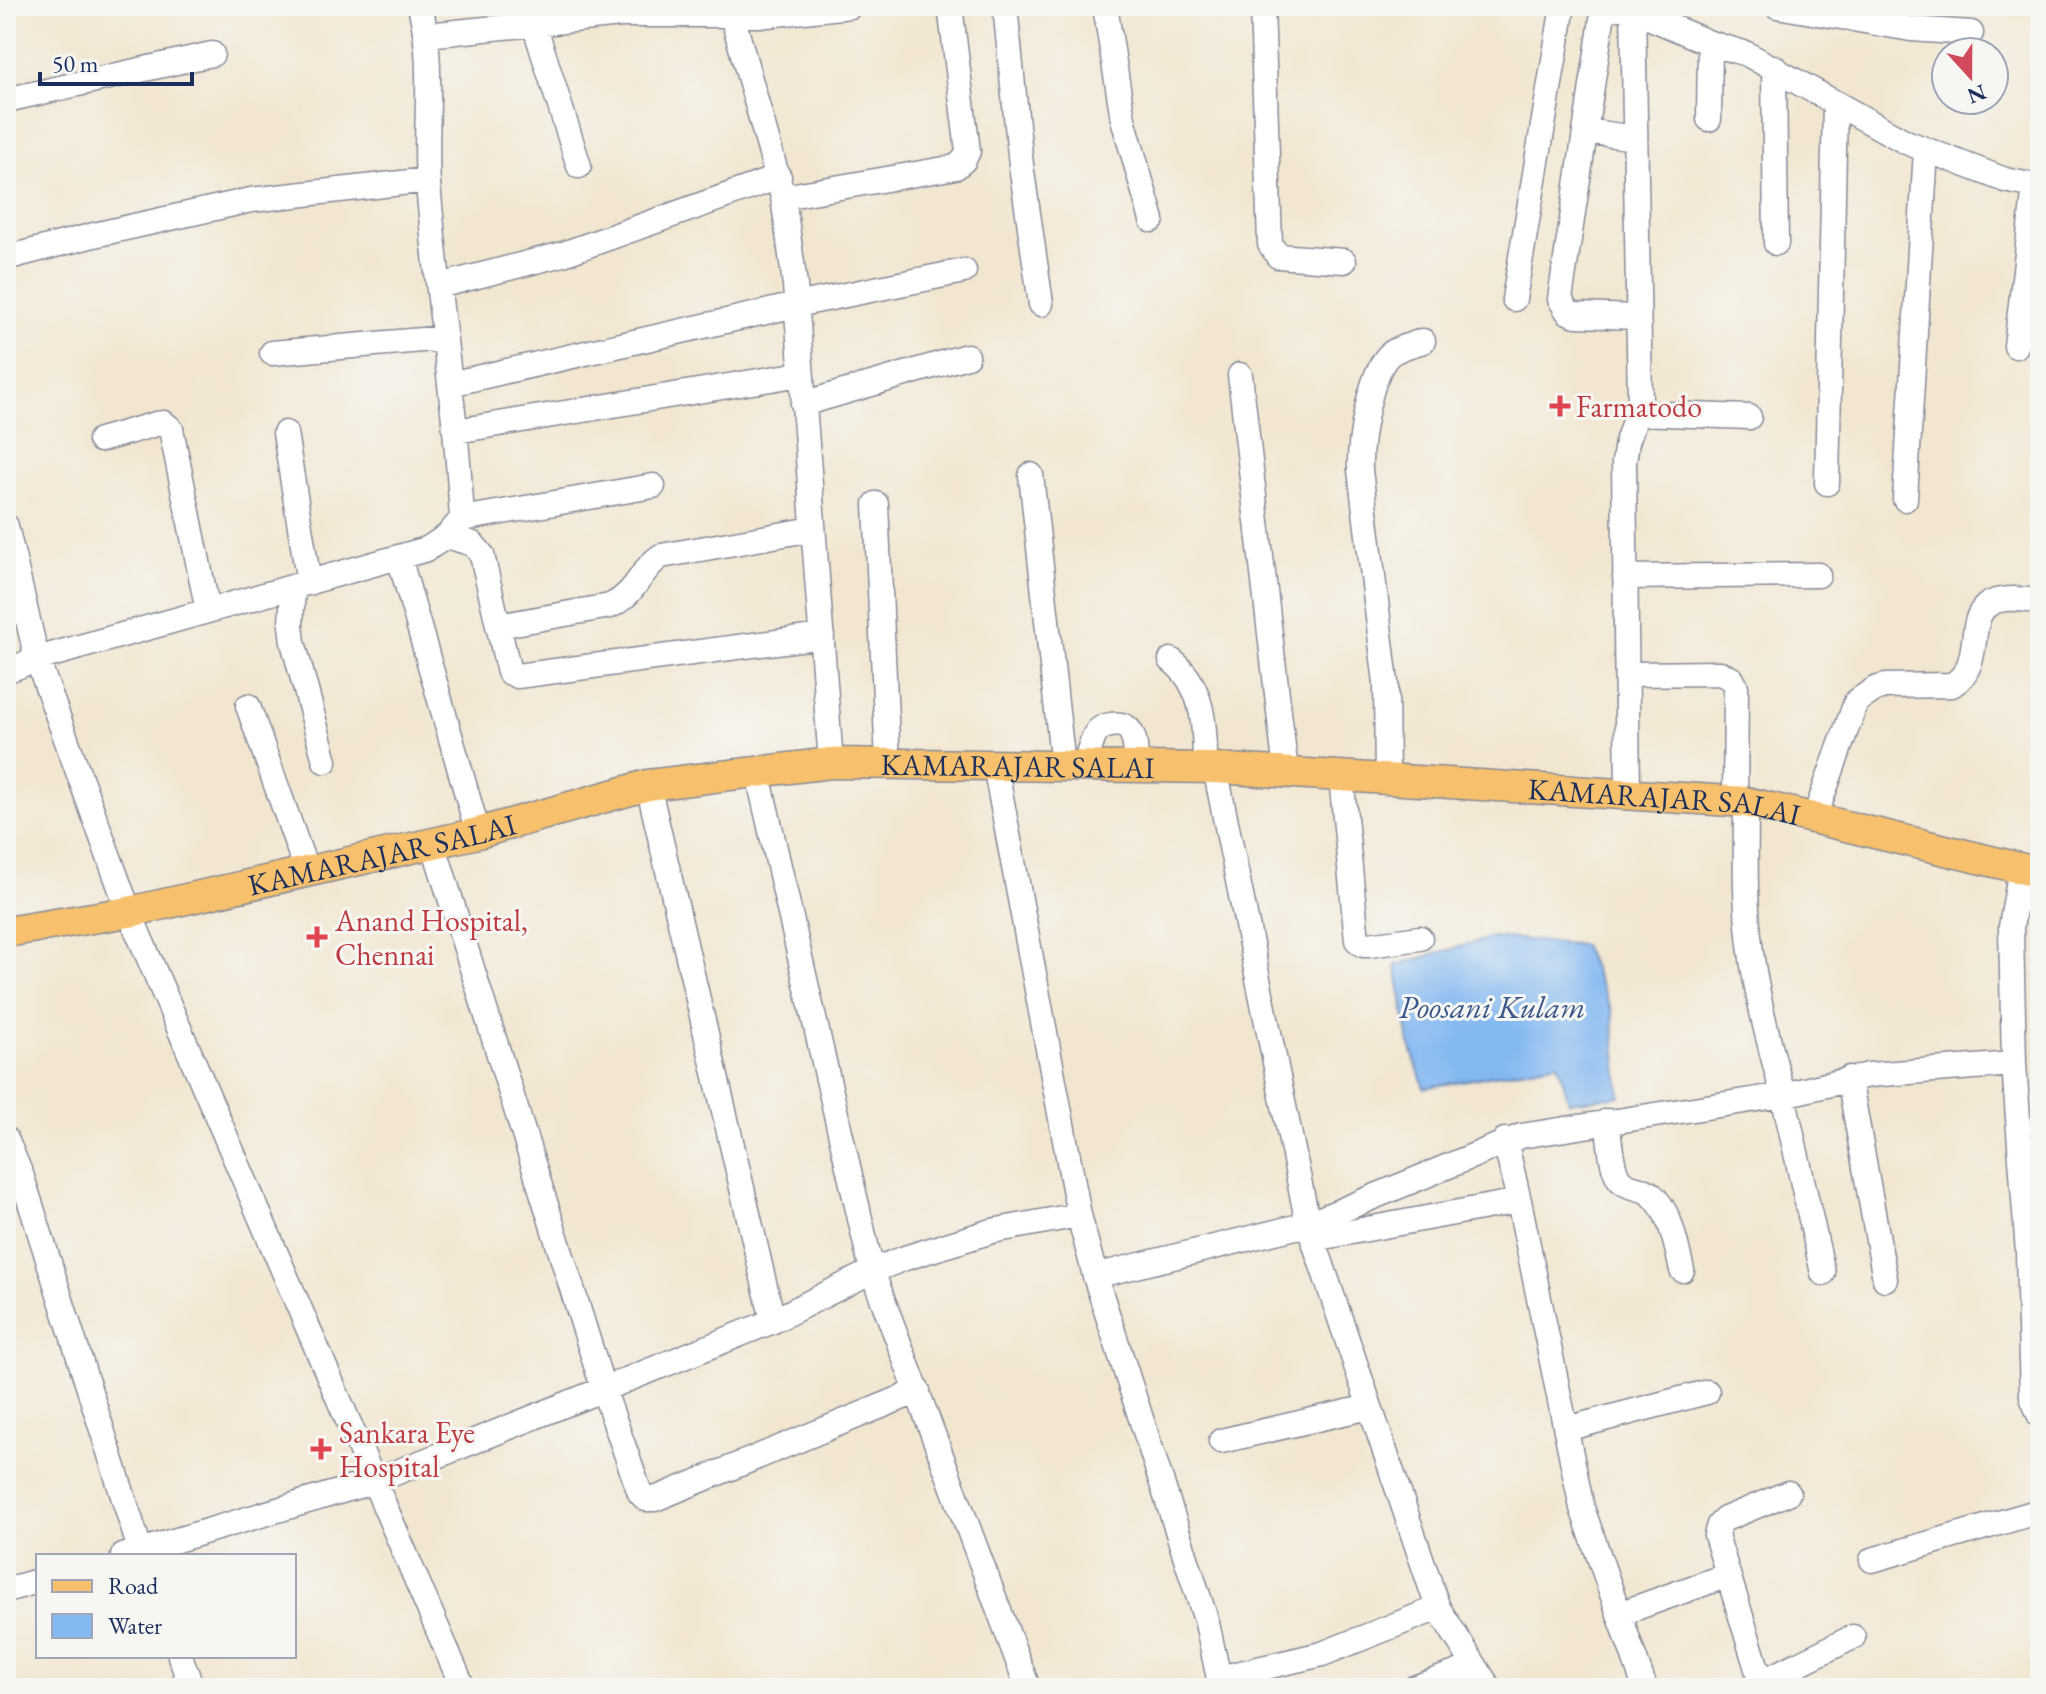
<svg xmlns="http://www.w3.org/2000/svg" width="2046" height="1694" viewBox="0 0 2046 1694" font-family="'EB Garamond',serif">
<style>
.water{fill:#83b8f1;stroke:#4f74a8;stroke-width:2}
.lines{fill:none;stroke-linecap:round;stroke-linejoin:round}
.minor-casing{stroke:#868a97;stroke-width:27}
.major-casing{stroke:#868a97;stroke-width:33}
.minor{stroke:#fff;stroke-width:24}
.major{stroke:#f7c06c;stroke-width:30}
.health-dot{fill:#e0444e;stroke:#f6f6f2;stroke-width:3}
.labels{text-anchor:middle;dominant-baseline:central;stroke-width:6;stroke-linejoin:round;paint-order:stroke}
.health-label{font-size:30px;fill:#be3a42;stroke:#f6f6f2;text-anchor:start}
.street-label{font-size:30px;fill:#1b2f5e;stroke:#f6f6f2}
.water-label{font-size:32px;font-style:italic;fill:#3a588a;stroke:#f6f6f2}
</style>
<rect width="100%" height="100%" fill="#f6f6f2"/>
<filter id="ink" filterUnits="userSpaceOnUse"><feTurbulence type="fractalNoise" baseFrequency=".0125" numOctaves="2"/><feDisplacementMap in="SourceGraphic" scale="16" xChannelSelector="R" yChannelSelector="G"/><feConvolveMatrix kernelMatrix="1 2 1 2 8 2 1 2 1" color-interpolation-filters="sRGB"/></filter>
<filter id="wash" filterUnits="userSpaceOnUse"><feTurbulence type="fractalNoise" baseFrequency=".006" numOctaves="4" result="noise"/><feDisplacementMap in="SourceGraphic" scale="32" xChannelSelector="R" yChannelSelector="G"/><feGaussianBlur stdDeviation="1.8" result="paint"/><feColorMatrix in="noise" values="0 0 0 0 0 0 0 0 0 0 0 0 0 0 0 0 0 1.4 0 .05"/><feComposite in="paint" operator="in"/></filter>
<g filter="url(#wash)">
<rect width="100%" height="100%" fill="#f2e6d0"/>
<path class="water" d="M1493,937l90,8 29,66 8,85 -51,6 -11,-39 -134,25 -15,-46 -13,-77z"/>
</g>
<g filter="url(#ink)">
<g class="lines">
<defs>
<path id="minor" d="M1005,6l16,159 20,139
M1105,6l18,113 29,101
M1262,6l8,238 8,12 66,5
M1604,6l-44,293 8,13 8,3 62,2
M1607,6l25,4 78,33 37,11 159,88 99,38 35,7
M1777,6l134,23 60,4
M732,15l51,182 12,88 36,478
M534,24l45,142
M427,35l194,-20h146l83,-9
M1774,67l2,176
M6,100l206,-46
M1709,119l1,-76
M1586,131l49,7
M783,197l173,-30 8,-7 4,-9 -18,-145
M6,258l88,-23 157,-35 177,-20
M439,286l124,-32 216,-77
M1514,299l49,-293
M2016,346l19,-160
M272,353l173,-15
M1240,375l46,397
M450,384l346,-79 168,-34
M803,404l164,-48
M1638,413l111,4
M456,431l345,-57
M285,433l24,150
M100,440l56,-16 8,-1 7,6 37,182
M1031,475l32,291
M1827,483l8,-380
M1905,499l21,-349
M876,504l12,259
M462,519l191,-33
M6,526l31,133 92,253 334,776
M447,536l26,8 9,11 25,109 2,8 8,4 305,-40
M399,557l79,276
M1625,577l193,-2
M293,587l-2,38 2,17 32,119
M498,626l112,-20c28,-13 30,-37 51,-50l152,-27
M1171,660c34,26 34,68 34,108
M6,671l31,-12 390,-110 20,-13 15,-17c-6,-113 -25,-224 -34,-336 -4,-59 7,-119 -8,-177
M1627,674l93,-1 12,6 4,8 -1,114
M248,706l59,166
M995,765l84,450 16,61 112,347 14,65
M1084,766c4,-10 6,-22 11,-31 3,-6 9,-9 16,-10 26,-5 25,24 25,42
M1215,768l93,456 130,384 51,80
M757,770l115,501 156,417
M1341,776l16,164 6,5h6l51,-7
M1387,779l-1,-96 -26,-213c-1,-27 9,-93 28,-114 9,-9 24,-11 35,-15
M648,785l125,536
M1628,794l-4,-332 3,-20 13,-39 -7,-397
M1746,802c0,48 -2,95 4,142 6,51 20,102 33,151l86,-20 145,-11
M1814,819l42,-117 19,-13 10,-3 67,-1c46,-28 -11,-102 88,-83
M433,843l171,548 36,102 6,6h9l263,-108
M2021,868l-10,59 3,137 14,189 4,144 8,19
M1849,1078l36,201
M1607,1121c3,16 3,41 11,56 7,12 23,9 33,17 20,17 25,52 31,76
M6,1139l16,38 120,379
M1505,1140l14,61
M1313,1239l206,-38 63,307 63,180
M1095,1276l213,-52 213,-88 262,-41 40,178
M1566,1429l141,-37
M1221,1441l148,-34
M123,1556l252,-75 398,-160 99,-50 33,-13 87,-27 87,-16
M1872,1560l168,-49
M6,1590l32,-9
M1619,1614l109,-39
M180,1656l12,32
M1219,1678l103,-24 116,-46
M1761,1682l-45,-147 3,-10 6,-6 63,-26
M1414,1688l61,-22
M1749,1688l104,-51"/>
<g id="major">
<path id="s1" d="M6,932l123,-20 349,-79 170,-48 183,-22 384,5 531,34 294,71"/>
</g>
</defs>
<use href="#minor" class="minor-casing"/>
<use href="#major" class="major-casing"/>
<use href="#minor" class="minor"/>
<use href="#major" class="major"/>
</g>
</g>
<g class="health-dot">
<path d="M1556 394h8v8h8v8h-8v8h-8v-8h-8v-8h8z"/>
<path d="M313 925h8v8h8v8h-8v8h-8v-8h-8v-8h8z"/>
<path d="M317 1437h8v8h8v8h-8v8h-8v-8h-8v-8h8z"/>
</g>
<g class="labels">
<g class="health-label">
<text x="1576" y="406">Farmatodo</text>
<text x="335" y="920">Anand Hospital,<tspan x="335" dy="34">Chennai</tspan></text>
<text x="339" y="1432">Sankara Eye<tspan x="339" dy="34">Hospital</tspan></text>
</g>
<g class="street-label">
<text stroke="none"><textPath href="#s1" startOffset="1030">KAMARAJAR SALAI</textPath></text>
<text stroke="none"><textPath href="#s1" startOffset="1678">KAMARAJAR SALAI</textPath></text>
<text stroke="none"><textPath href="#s1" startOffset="384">KAMARAJAR SALAI</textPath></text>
</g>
<g class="water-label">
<text x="1492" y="1007">Poosani Kulam</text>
</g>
</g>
<rect width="2046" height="1694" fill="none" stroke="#f6f6f2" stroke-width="32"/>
<rect x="36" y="1554" width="260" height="104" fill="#f6f6f2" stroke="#9ea6b7" stroke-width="2"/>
<rect x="52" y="1580" width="40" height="12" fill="#f7c06c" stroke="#9ea6b7" stroke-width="2"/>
<text x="108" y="1594" font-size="24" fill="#1b2f5e">Road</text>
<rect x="52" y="1614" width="40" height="24" fill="#83b8f1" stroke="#9ea6b7" stroke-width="2"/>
<text x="108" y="1634" font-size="24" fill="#1b2f5e">Water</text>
<g transform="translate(1970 76) rotate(159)"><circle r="38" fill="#f6f6f2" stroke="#9ea6b7" stroke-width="2"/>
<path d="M0-6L14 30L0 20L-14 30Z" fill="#d1495b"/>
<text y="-12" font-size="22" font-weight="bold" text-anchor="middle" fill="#1b2f5e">N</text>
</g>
<path d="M40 72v12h152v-12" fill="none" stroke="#1b2f5e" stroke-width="4"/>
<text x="52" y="72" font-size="24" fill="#1b2f5e" stroke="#f6f6f2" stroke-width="6" paint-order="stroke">50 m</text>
</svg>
